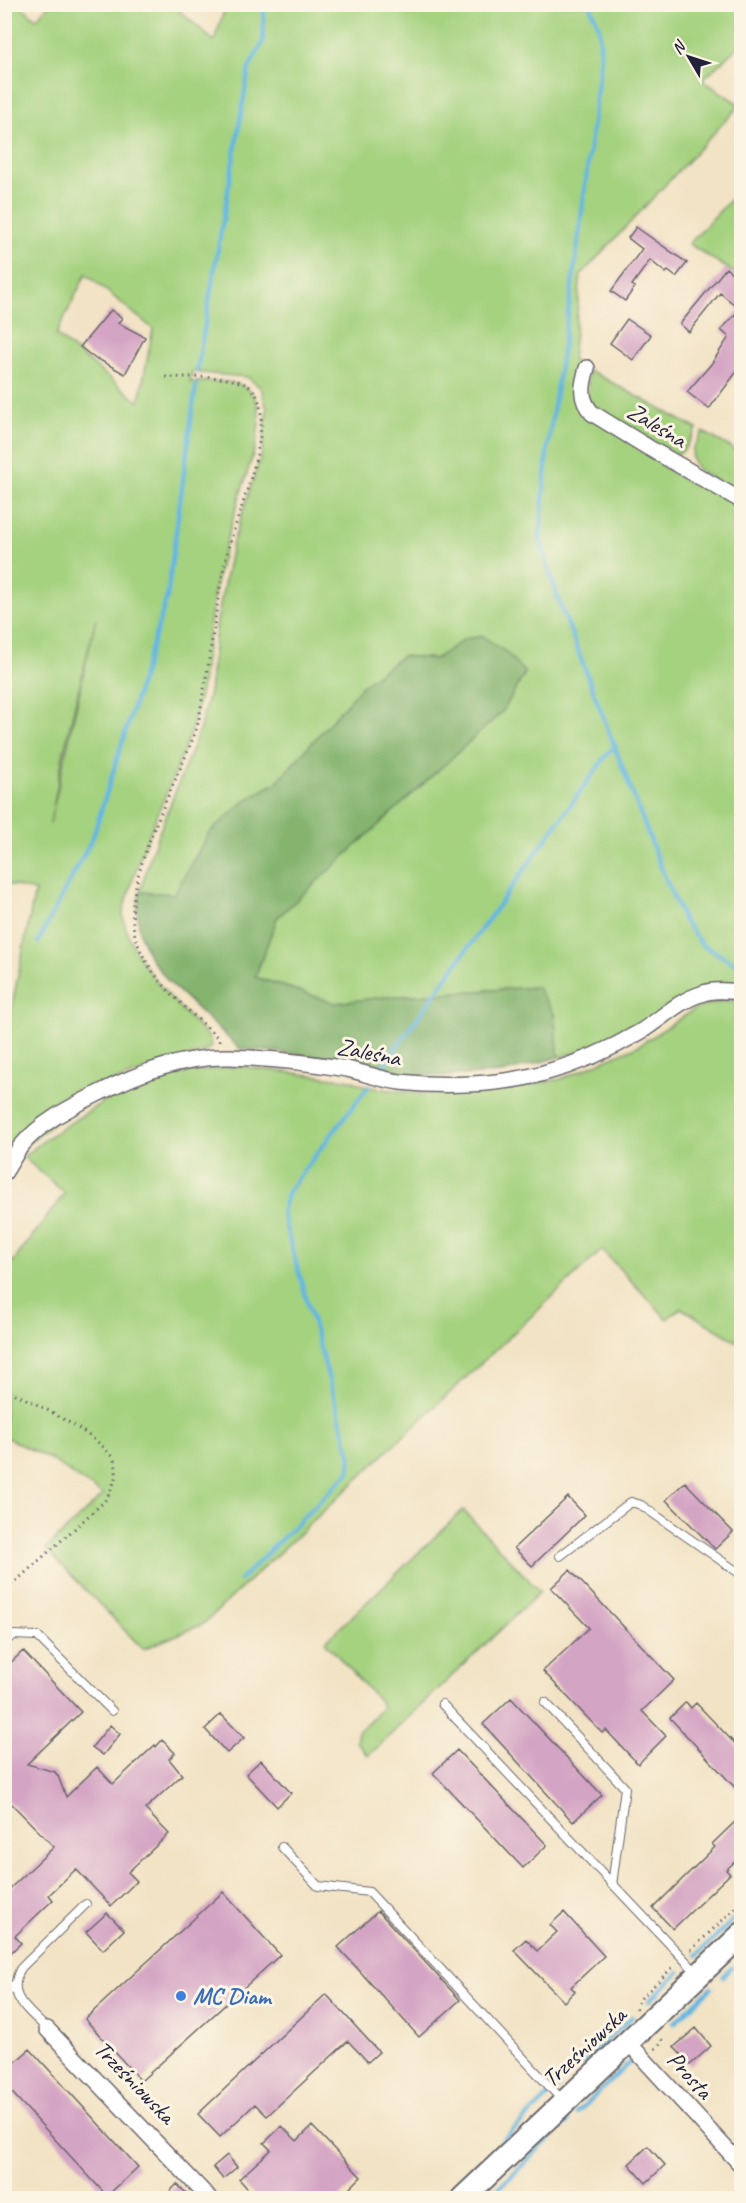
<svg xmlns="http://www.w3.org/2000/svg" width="746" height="2203" viewBox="0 0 746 2203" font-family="Caveat,sans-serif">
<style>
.green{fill:#a5d27f;stroke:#647a5d;stroke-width:1.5;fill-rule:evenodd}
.forest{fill:#84b46e;stroke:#536b54;stroke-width:1.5}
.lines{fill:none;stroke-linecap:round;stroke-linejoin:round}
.stream{stroke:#64b6e0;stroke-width:4.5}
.building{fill:#d4a4c4}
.service-casing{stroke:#6b666b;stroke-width:10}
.minor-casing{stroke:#6b666b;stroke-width:18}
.primary-casing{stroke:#6b666b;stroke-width:26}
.path{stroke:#6b666b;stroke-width:3;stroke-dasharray:1.5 4.5;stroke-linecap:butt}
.service{stroke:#fff;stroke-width:8}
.minor{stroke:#fff;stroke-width:15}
.primary{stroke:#fff;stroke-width:22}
.shop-dot{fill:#3f7fe0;stroke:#fcf5e5;stroke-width:2}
.labels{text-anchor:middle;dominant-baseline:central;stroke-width:6;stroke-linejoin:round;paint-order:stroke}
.street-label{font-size:24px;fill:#22223b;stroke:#fcf5e5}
.shop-label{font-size:24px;font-weight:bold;fill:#366cbe;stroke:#fcf5e5;text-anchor:start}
</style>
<rect width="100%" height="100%" fill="#fcf5e5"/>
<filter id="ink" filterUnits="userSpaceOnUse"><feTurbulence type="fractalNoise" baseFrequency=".0167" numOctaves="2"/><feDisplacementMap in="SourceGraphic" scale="12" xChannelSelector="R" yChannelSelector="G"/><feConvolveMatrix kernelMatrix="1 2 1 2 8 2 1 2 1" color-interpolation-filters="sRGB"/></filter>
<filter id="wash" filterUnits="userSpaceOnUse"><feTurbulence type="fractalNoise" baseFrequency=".008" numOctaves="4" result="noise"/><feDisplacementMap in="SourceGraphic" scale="24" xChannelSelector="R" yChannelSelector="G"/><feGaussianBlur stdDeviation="1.35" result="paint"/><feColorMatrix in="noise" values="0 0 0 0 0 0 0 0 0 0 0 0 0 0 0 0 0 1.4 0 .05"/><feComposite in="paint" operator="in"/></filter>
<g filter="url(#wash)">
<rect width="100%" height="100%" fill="#f2e3c5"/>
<path class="green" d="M5,5h15l16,14 13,-14h124l41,36 12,-36h515v39l-39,36 38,25 -159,170 -9,85 9,5 -2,31 162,110v476l-17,2c-53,27 -106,61 -165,73l-5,-43 -18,-27 -151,10 -50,6 -80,-26 22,-59 69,-65 119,-214 -30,20 -33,-3 -38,28 -88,99 -30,17 -37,33 -35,61 -34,-2 12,-41 47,-120 10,-38 8,-73 15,-75 30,-92 5,-44 -6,-21 -14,-11 -55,-5 -2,10c19,0 53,-5 64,14 11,20 2,51 -5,71 -13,40 -26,81 -34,122 -8,45 -9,91 -22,135 -18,58 -49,111 -64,169 -2,7 -7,16 -6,22 7,48 55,90 87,124l1,8 -6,4 -101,34 -99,76v-120l30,-150 -27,-7 -4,3zM86,274l67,55 -14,73 -83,-67zM96,618l-46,205v1l14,-73z
M741,188v89l-52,-33z
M589,370l108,59 -14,22 -7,4 -80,-45 -9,-12z
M703,432l38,21v44l-45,-29 -4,-10 1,-10z
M726,1000l15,3v341l-60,-36 -14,11 -65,-69 -399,374 -60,25 -97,-100 57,-54 -53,-36 -45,-22 -1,-182 9,7 52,-69 -42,-36 25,-20 55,-35 69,-27 64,-9 115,14 17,7 55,7 81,-5 57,-10 77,-33 58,-38z
M463,1510l77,82 -172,164 -12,-15 2,-9 24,-24 -1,-5 -56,-61z"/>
<path class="forest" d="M482,636l24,16 19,21 -22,38 -226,207 -22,59 80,26 50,-6 152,-10 17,27 5,43 -57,16 -57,3 -54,-1 -52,-16 -100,-11 -71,-67 -19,-25 -9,-22 -3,-24 3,-18 34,2 35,-61 37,-33 30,-17 88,-99 38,-28 33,3 30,-20z"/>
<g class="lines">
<path class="stream" d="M589,4l10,22 2,32 -25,201 -29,193 -7,88 17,56 106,277 21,48 18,24 40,22
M197,371l52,-303 14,-26 1,-38
M38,942l55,-105 74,-240 29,-212
M383,1066l225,-313 8,-7
M240,1580l109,-108 2,-15 -69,-244 6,-22 80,-104
M697,1955l39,-38
M741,1960l1,-1
M723,1976l9,-8
M649,2001l30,-29
M674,2023l37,-35
M579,2066l53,-49
M577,2113l55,-53
M561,2128l7,-6
M494,2149l64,-62
M460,2180l20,-19
M499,2188l52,-51
M441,2198l8,-7"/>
</g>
<g id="blocks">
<path class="building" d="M636,227l51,36 -11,14 -8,-6 -2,2 -16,-13 -18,25 3,2 -10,14 -14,-10 31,-42 -14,-11z
M726,268l15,13v85l-32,43 -22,-17 25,-29 17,-26 -8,-7 19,-21 -20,-16 -31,39 -9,-8z
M111,310l11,8 -4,5 27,14 -20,37 -27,-15 -1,1 -17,-13z
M627,319l24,16 -18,25 -23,-17z
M685,1482l48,50 -18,17 -49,-49z
M568,1497l17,18 -53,51 -18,-18z
M570,1570l104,110 -32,31 24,25 -28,28 -32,-34 -4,3 -59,-62 46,-43 -38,-40z
M23,1651l58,61 -54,52 28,8 3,4 8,21 31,-30 16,17 42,-39 1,2 6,-7 13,13 -6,6 13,16 -37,34 24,25 -41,38 9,9 -26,25 -35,-37 -27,26 4,5 -38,36 6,7 -17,16v-65l50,-47 -50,-51v-127z
M511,1698l91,97 -29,27 -90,-98z
M686,1702l5,6 5,-5 45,47v44l-71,-76z
M221,1714l23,24 -17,15 -22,-24z
M110,1725l10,9 -17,21 -11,-8z
M457,1750l90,95 -24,23 -90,-95z
M261,1760l30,33 -14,14 -31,-33z
M741,1816v40l-15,14 4,4 -57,55 -20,-21 62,-61 -3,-3z
M223,1892l57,63 -139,126 -56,-62z
M378,1911l82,89 -41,37 -81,-90z
M564,1912l40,44 -33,31 4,4 -11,11 -50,-52 12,-11 11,12 20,-19 -7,-7z
M107,1913l17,17 -21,20 -17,-18z
M326,1994l53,58 -11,10 -20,-21 -81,75 -12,-12 -35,33 -22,-23z
M696,2028l15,18 -21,19 -16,-18z
M30,2049l108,118 -31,29 -103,-112v-12z
M282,2126l15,15 15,-15 49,51 -22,22h-82l-18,-20 32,-29 -7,-7z
M648,2146l17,19 -19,18 -17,-19z
M227,2155l10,12 -14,12 -10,-12z
M177,2184l15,15h-29z"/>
</g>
</g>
<g filter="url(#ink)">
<use href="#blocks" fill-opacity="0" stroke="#6b666b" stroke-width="1.5"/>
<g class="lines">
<defs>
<path id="service" d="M560,1556l71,-54 10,3 101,70
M4,1643l9,-8 24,1 75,75
M545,1702l80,86 -13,97
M442,1704l255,269
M282,1847l36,39 51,6 194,209
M4,1980l10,10
M47,2029c-19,-20 -42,-32 -26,-61l65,-64"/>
<path id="minor" d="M587,368c-5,17 -8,31 5,45l57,35 93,53
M4,1173c6,-9 11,-19 17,-27 19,-23 48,-38 74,-51 40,-21 89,-39 135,-38 35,1 83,6 117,12 18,4 35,11 53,13 43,5 102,3 144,-9 33,-9 67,-24 96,-41 20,-12 38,-31 61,-38 12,-5 28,-3 41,-2
M47,2029l162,169
M628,2042l114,124"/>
<path id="primary" d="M463,2198l279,-264"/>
</defs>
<use href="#service" class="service-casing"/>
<use href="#minor" class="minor-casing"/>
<use href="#primary" class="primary-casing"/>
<path class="path" d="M166,377c21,1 73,-4 87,13 25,30 -14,120 -24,156 -13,49 -16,99 -26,148 -2,12 -3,24 -7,36 -19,55 -76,149 -61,205 11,42 52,73 82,102l3,5
M4,1389c25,10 104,50 111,74 4,13 -4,28 -11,39l-100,90
M691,1950l51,-48
M636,2009l3,-9 36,-35
M655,2049l8,-8 -5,-4"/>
<use href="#service" class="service"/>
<use href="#minor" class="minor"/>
<use href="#primary" class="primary"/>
</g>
</g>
<circle class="shop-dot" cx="181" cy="1996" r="6"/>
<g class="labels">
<g class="street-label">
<text transform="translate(657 425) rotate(31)">Zaleśna</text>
<text transform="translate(369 1052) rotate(11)">Zaleśna</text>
<text transform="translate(584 2047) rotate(-43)">Trześniowska</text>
<text transform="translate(690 2075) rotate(48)">Prosta</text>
<text transform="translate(135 2082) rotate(46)">Trześniowska</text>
</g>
<g class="shop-label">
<text x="193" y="1996">MC Diam</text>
</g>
</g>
<rect width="746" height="2203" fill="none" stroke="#fcf5e5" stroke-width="24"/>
<g transform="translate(689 57) rotate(309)" stroke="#fcf5e5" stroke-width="4.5" paint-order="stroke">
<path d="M0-4.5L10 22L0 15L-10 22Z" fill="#22223b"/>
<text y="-9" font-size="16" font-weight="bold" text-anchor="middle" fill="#22223b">N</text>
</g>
</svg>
